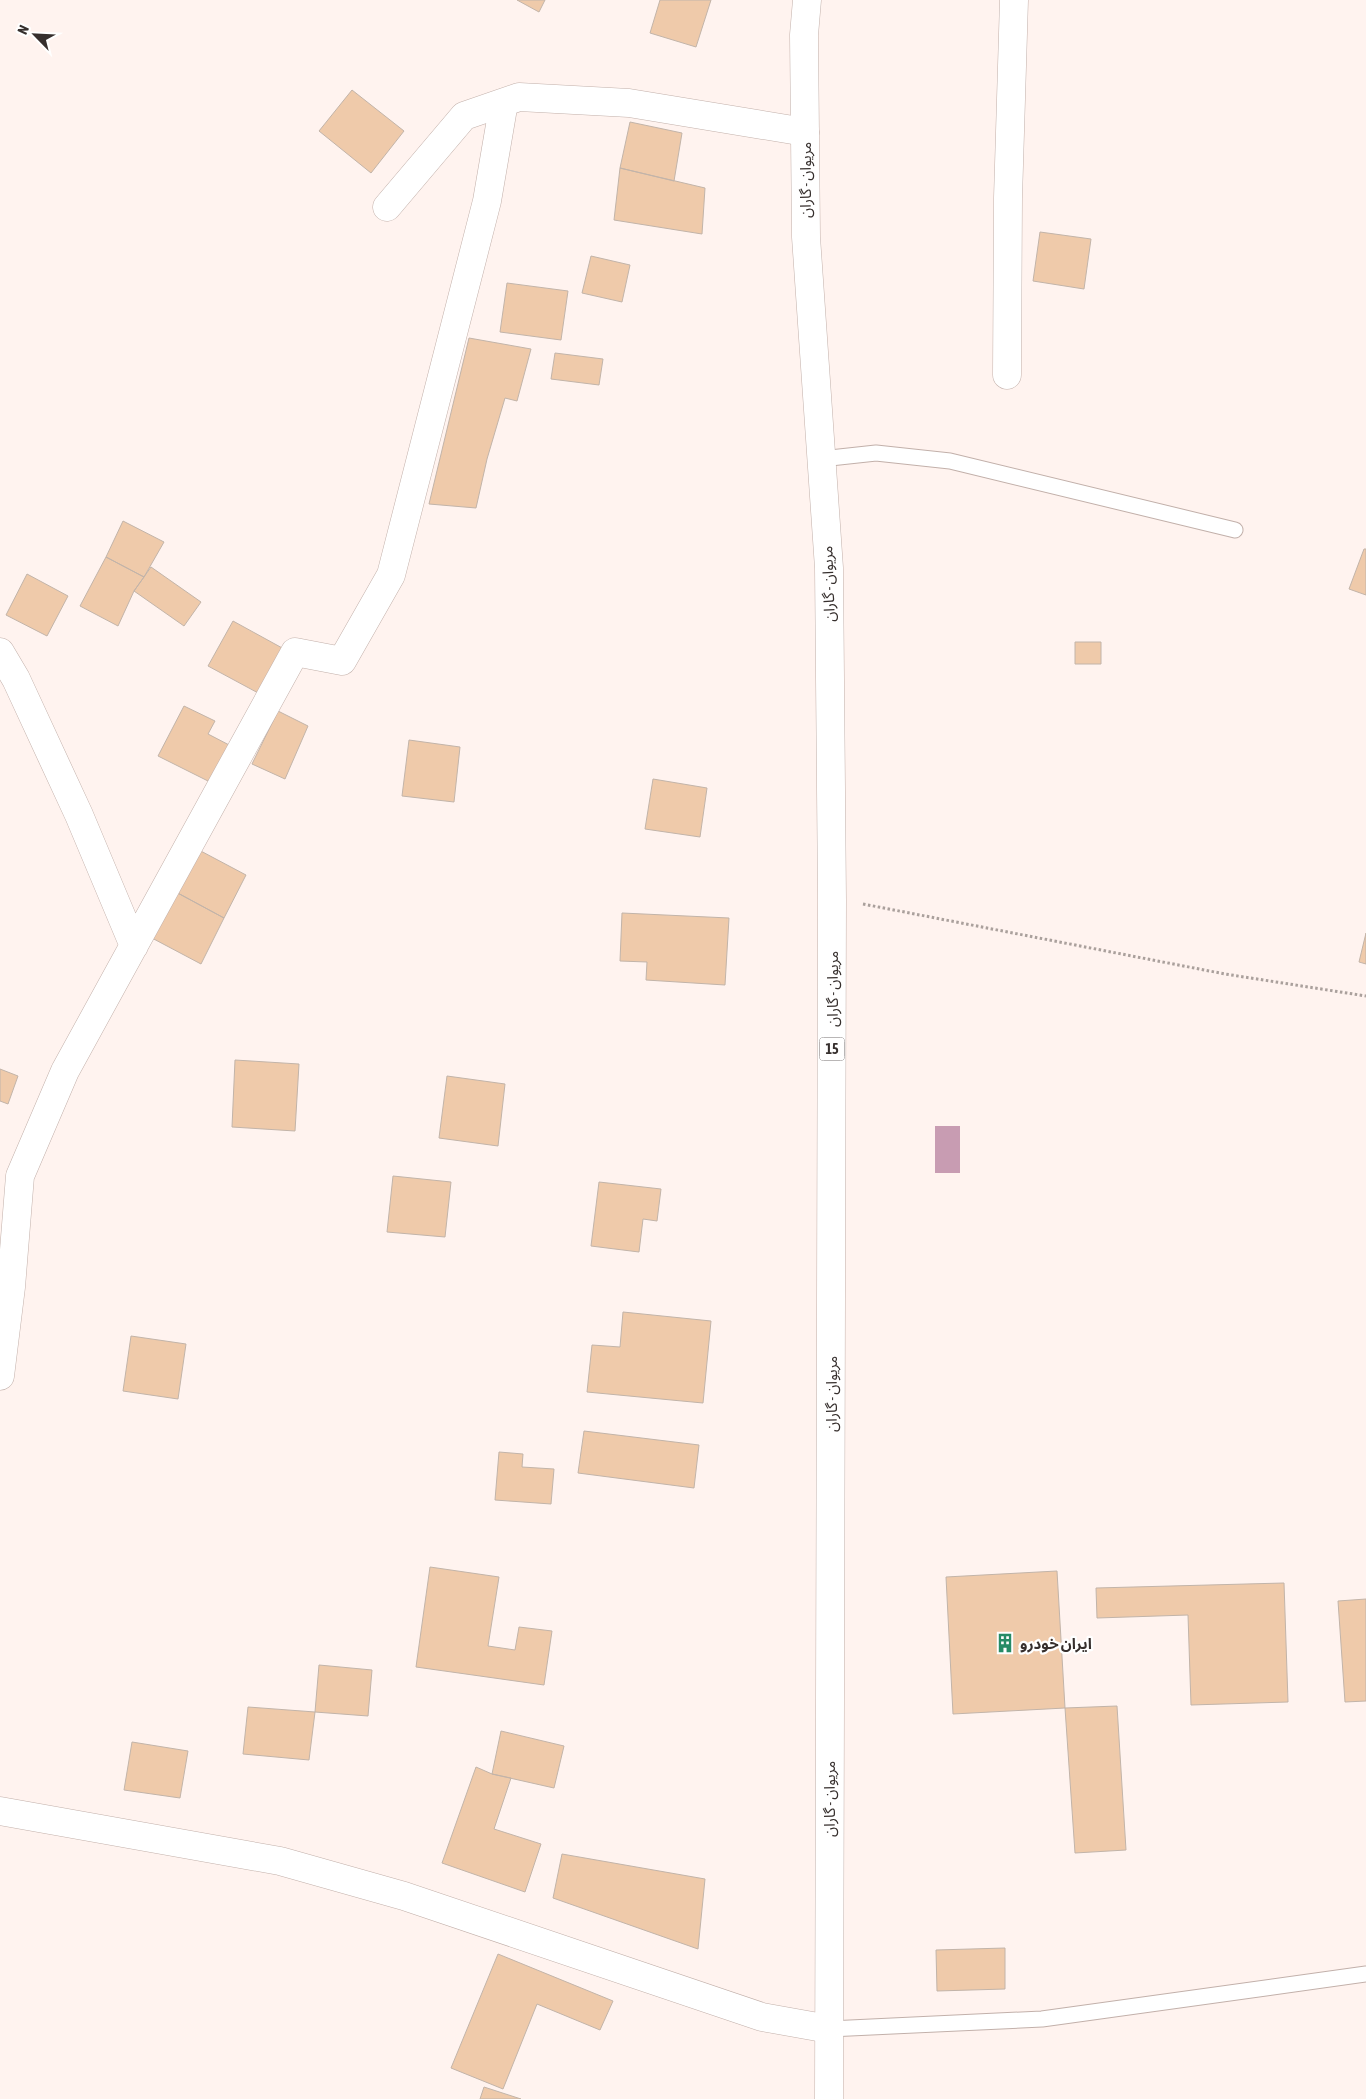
<svg xmlns="http://www.w3.org/2000/svg" width="1366" height="2099" viewBox="0 0 1366 2099" font-family="'Asap Condensed','Noto Sans Arabic',sans-serif">
<style>
.water{fill:#c89cb2}
.building{fill:#efcaaa;stroke:#c2b4a9}
.lines{fill:none;stroke-linecap:round;stroke-linejoin:round}
.service-casing{stroke:#c2b0aa;stroke-width:17}
.minor-casing{stroke:#c2b0aa;stroke-width:29}
.tertiary-casing{stroke:#c2b0aa;stroke-width:29}
.primary-casing{stroke:#c2b0aa;stroke-width:29}
.path{stroke:#aaa09c;stroke-width:3;stroke-dasharray:2.5 2.5;stroke-linecap:butt}
.service{stroke:#fff;stroke-width:15}
.minor{stroke:#fff;stroke-width:28}
.tertiary{stroke:#fff;stroke-width:28}
.primary{stroke:#fff;stroke-width:28}
.labels{text-anchor:middle;dominant-baseline:central;stroke-width:4.5;stroke-linejoin:round;paint-order:stroke}
.shield{fill:#fff;stroke:#726d6c;stroke-width:1}
.shield-label{font-size:14px;font-weight:bold;fill:#362f2d}
.street-label{font-size:15px;fill:#362f2d;stroke:#fff}
.poi-label{font-size:15px;font-weight:bold;fill:#362f2d;stroke:#fff;text-anchor:start}
</style>
<rect width="100%" height="100%" fill="#fff3ef"/>
<path class="water" d="M935,1126h25v47h-25z"/>
<path class="building" d="M517,0h28l-6,12z
M660,0h51l-15,47 -46,-14z
M352,90l52,41 -33,42 -52,-42z
M630,122l52,11 -8,48 -54,-13z
M620,168l85,20 -3,46 -88,-14z
M1040,232l51,7 -7,50 -51,-8z
M591,256l39,9 -8,37 -40,-9z
M507,283l61,8 -7,49 -61,-8z
M469,338l62,11 -14,52 -12,-3 -18,61 -11,49 -47,-4z
M555,353l48,6 -4,26 -48,-6z
M123,521l41,21 -20,35 -38,-20z
M1364,549h2v46l-17,-6z
M106,557l38,20 -10,14 -16,35 -38,-20z
M151,567l50,35 -17,24 -50,-35z
M27,574l41,22 -21,40 -41,-21z
M233,621l51,28 -24,45 -52,-28z
M1075,642h26v22h-26z
M184,706l31,15 -7,13 25,13 -19,37 -56,-28z
M278,711l30,15 -23,53 -33,-15z
M409,740l51,7 -6,55 -52,-6z
M653,779l54,9 -7,49 -55,-8z
M197,849l49,26 -22,43 -50,-27z
M174,891l50,27 -23,46 -51,-27z
M622,913l107,5 -4,67 -79,-5 1,-18 -27,-1z
M1366,933v31l-7,-2z
M235,1060l64,4 -4,67 -63,-4z
M0,1069l18,7 -10,28 -8,-3z
M447,1076l58,8 -7,62 -59,-8z
M393,1176l58,6 -6,55 -58,-5z
M599,1182l62,7 -4,32 -14,-2 -4,33 -48,-6z
M623,1312l88,9 -8,82 -116,-11 5,-47 28,2z
M131,1336l55,8 -8,55 -55,-8z
M584,1431l115,14 -5,43 -116,-15z
M499,1452l24,2 -1,13 32,2 -3,35 -56,-4z
M430,1567l69,10 -11,69 27,4 4,-23 33,4 -8,54 -128,-18z
M1057,1571l8,137 -112,6 -7,-137z
M1284,1583l4,119 -97,3 -3,-90 -91,3 -1,-30z
M1366,1599v102l-21,1 -7,-101z
M319,1665l53,5 -4,46 -53,-4z
M1117,1706l9,144 -51,3 -10,-145z
M248,1707l67,5 -6,48 -66,-6z
M501,1731l63,15 -10,42 -62,-14z
M132,1742l56,9 -8,47 -56,-8z
M476,1767l16,7 19,4 -17,51 47,15 -16,48 -83,-29z
M562,1854l143,25 -7,70 -145,-51z
M1005,1948v41l-68,2 -1,-41z
M498,1954l115,47 -13,29 -63,-26 -34,85 -52,-21z
M484,2087l37,12h-41z"/>
<g class="lines">
<defs>
<path id="service" d="M821,459l55,-6 74,8 285,69
M829,2029l213,-10 324,-45"/>
<path id="minor" d="M387,207l77,-91 55,-19 110,6 176,29
M1007,375l1,-177 6,-198
M0,652l16,27 63,136 55,131
M0,1376l11,-89 9,-111 45,-105 230,-419 47,9 49,-86 96,-374 17,-99"/>
<path id="tertiary" d="M0,1811l280,50 124,35 358,121 67,12"/>
<path id="primary" d="M807,0l-3,35 2,202 23,331 3,332 -3,1199"/>
</defs>
<use href="#service" class="service-casing"/>
<use href="#minor" class="minor-casing"/>
<use href="#tertiary" class="tertiary-casing"/>
<use href="#primary" class="primary-casing"/>
<path class="path" d="M863,904l362,70 141,22"/>
<use href="#service" class="service"/>
<use href="#minor" class="minor"/>
<use href="#tertiary" class="tertiary"/>
<use href="#primary" class="primary"/>
</g>
<defs>
<symbol id="building-bare" viewBox="-9 -9 18 18"><path d="M-4-6H4V6H1V3H-1V6H-4ZM-2.5-4.3h1.7v1.8h-1.7ZM.8-4.3h1.7v1.8H.8ZM-2.5-1h1.7V.8h-1.7ZM.8-1h1.7V.8H.8Z" fill="#268b66" stroke="#fff" stroke-width="2.5" paint-order="stroke"/></symbol>
</defs>
<g fill-rule="evenodd">
<use href="#building-bare" x="991" y="1629" width="28" height="28"/>
</g>
<g class="labels">
<rect class="shield" x="819.5" y="1037.5" width="25" height="23" rx="4"/>
<g class="shield-label">
<text x="832" y="1049">15</text>
</g>
<g class="street-label">
<text transform="translate(805 180) rotate(-90)">مریوان - گاران</text>
<text transform="translate(828 584) rotate(-92)">مریوان - گاران</text>
<text transform="translate(832 989) rotate(-90)">مریوان - گاران</text>
<text transform="translate(831 1394) rotate(-90)">مریوان - گاران</text>
<text transform="translate(829 1799) rotate(-90)">مریوان - گاران</text>
</g>
<g class="poi-label">
<text x="1020" y="1643">ایران خودرو</text>
</g>
</g>
<g transform="translate(35 35) rotate(294)" stroke="#ffffff" stroke-width="4" paint-order="stroke">
<path d="M0-4L9 19L0 12L-9 19Z" fill="#362f2d"/>
<text y="-8" font-size="14" font-weight="bold" text-anchor="middle" fill="#362f2d">N</text>
</g>
</svg>
